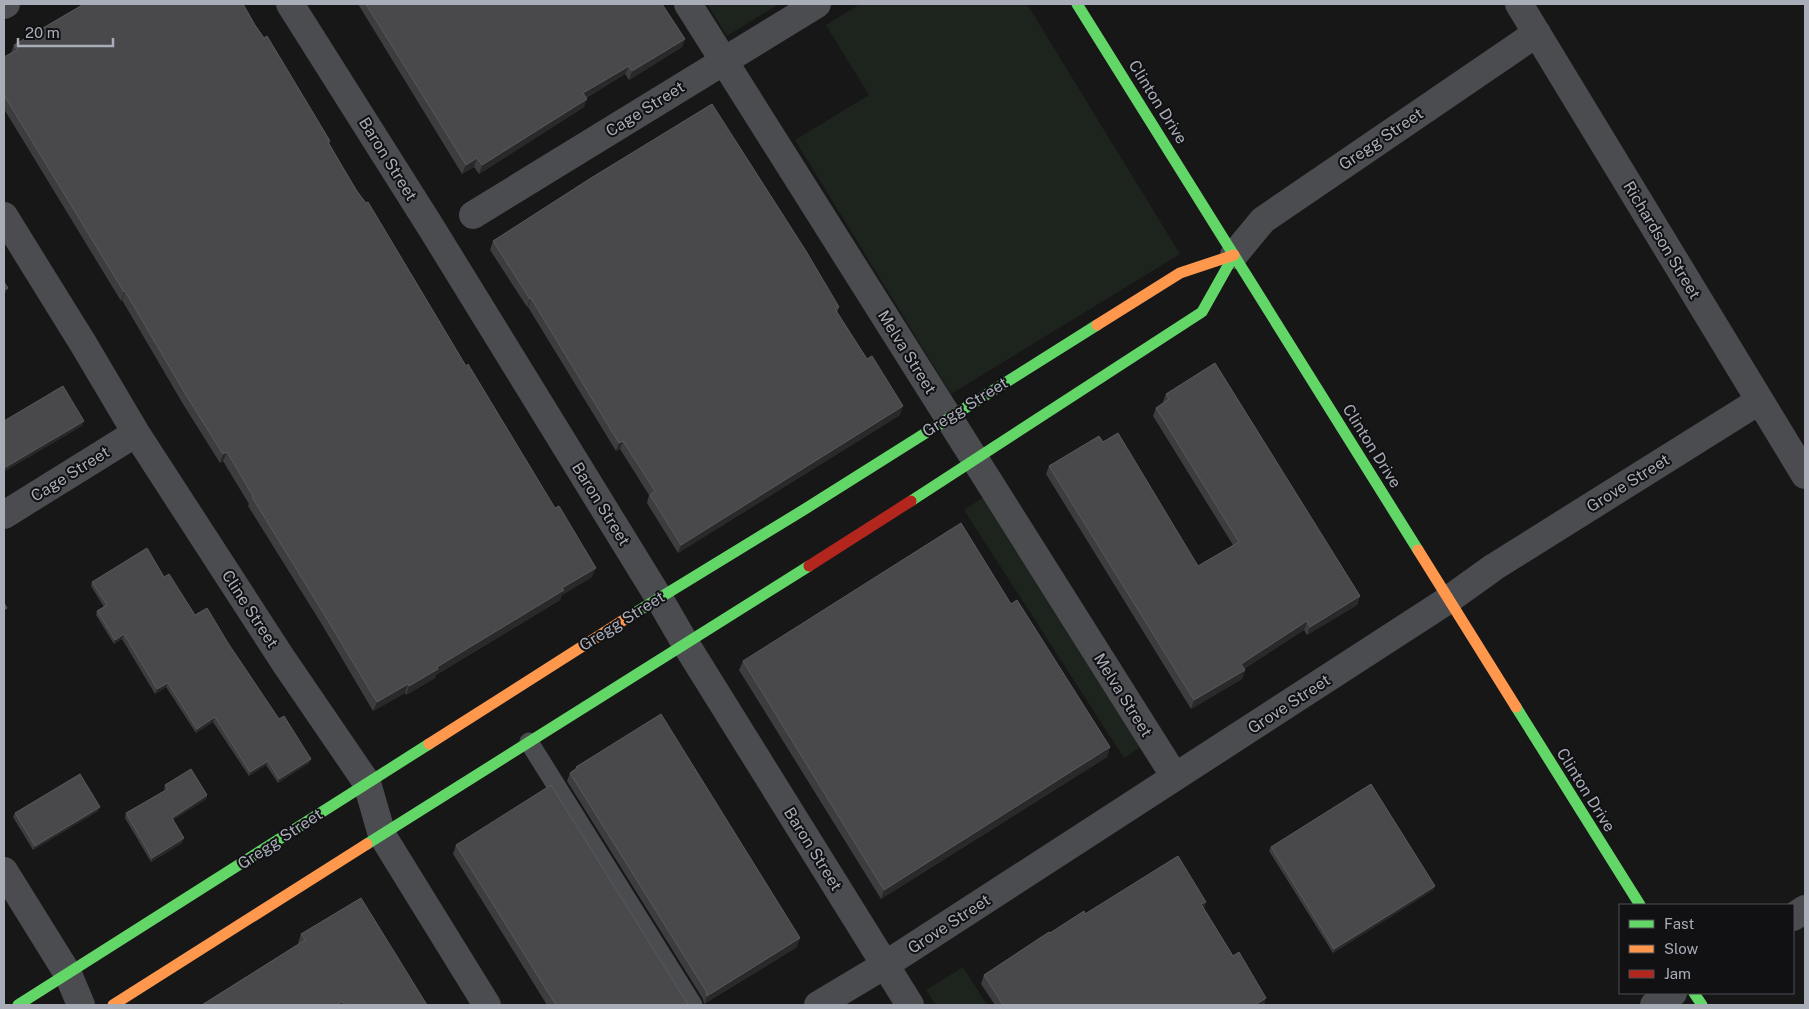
<svg xmlns="http://www.w3.org/2000/svg" width="1809" height="1009" viewBox="0 0 1809 1009" font-family="'Public Sans',sans-serif">
<style>
.green{fill:#1d241e}
.lines{fill:none;stroke-linecap:round;stroke-linejoin:round}
.lane{stroke:#4b4c50;stroke-width:19}
.street{stroke:#4b4c50;stroke-width:28}
.fast{stroke:#63d668;stroke-width:11}
.slow{stroke:#ff974d;stroke-width:11}
.jam{stroke:#b3261e;stroke-width:11}
.wall{fill:#3d3d3f}
.shaded-wall{fill:#29292a}
.building{fill:#49494c;stroke:#58595d}
.labels{text-anchor:middle;dominant-baseline:central;stroke-width:4;stroke-linejoin:round;paint-order:stroke}
.street-label{font-size:16px;fill:#a8adb8;stroke:#111113}
</style>
<rect width="100%" height="100%" fill="#171717"/>
<path class="green" d="M707,4h72l-52,32z
M860,4h167l153,250 -229,140 -156,-254 74,-45 -43,-70z
M984,497l161,247 -21,14 -160,-248z
M963,967l24,38h-51l-10,-15z"/>
<g class="lines">
<path class="lane" d="M529,742l164,263"/>
<path class="street" d="M290,4l142,225 227,369 26,45 225,362
M688,4l487,773
M1519,4l286,471
M4,5l2,-1
M473,215l344,-211
M4,216l80,129 52,88 147,227 84,123 15,52 105,170
M1234,255l29,-35 274,-187
M4,515l132,-82
M4,871l64,103 13,31
M1793,917l12,-8
M818,1005l67,-40 563,-365 46,-33 265,-166
M1654,1005l19,-12"/>
<path class="fast" d="M1077,4l341,546
M911,501l291,-189 32,-57
M630,616l175,-107 292,-184
M1516,707l124,198
M367,844l442,-278
M1694,993l8,12
M18,1005l411,-261"/>
<path class="slow" d="M1097,325l83,-52 54,-18
M1418,550l98,157
M429,744l201,-128
M113,1005l254,-161"/>
<path class="jam" d="M809,566l102,-65"/>
</g>
<path class="wall" d="M358,4h304l23,35 -3,8 -53,33 -4,-6 -39,24 -2,9 -105,67 -5,-7 -12,7z
M255,25l75,116 -1,3 263,433 -30,18 -2,5 -124,75 -1,3 -29,17 -1,-2 -32,18 -52,-88 -73,-117 1,-2 -26,-43 -3,2 -37,-59 -61,-104 -1,1 -117,-192v-52l7,-4 3,-8z
M493,241l346,66 -2,6 63,102 -222,138 -31,-50 2,-8 -29,-46 -4,2 -88,-144h-1l-37,-57z
M1166,394l194,202 -3,9 -50,30 -3,-5 -60,39 1,1 -3,9 -51,30 -145,-235 3,-8 54,-24 95,124 35,-21 -80,-129 3,-8 7,-5v-1z
M164,577l31,38 33,28 51,76 30,44 -31,20 -12,-18 -17,11 -36,-54 -17,11 -30,-46 -11,7 -33,-55 -8,5 -18,-29 1,-4 7,-4 -13,-21 1,-4z
M1011,604l99,143 -3,10 -226,142 -142,-229 4,-9z
M576,767l221,180 -93,57 -1,-5 -136,-218 3,-8 5,-4z
M165,785l42,10 -1,4 -33,21 9,23 -31,19 -26,-44 1,-5 39,-23 -1,-1z
M98,811l-65,39 -20,-33 2,-4z
M456,845l231,158 2,2h-142l-94,-151z
M1271,847l164,39 -2,4 -100,63 -64,-102z
M1206,902l-2,6 29,48 33,42 -2,7h-269l-14,-21 3,-9 66,-42z
M301,934l126,71h-226l98,-61 -1,-1z"/>
<path class="shaded-wall" d="M685,39l-3,8 -53,33 3,-9z
M629,66l-4,8 -45,27 3,-8z
M587,99l-3,8 -105,67 3,-9z
M477,158l-3,9 -12,7 4,-9z
M8,288l-2,4 -2,2v-4z
M125,291l-3,9 -1,1 3,-9z
M531,298l-3,9h-1l3,-8z
M903,406l-3,9 -222,138 3,-8z
M84,421l-2,5 -78,46v-4z
M623,441l-3,8 -4,2 3,-8z
M227,452l-4,9 -3,2 3,-9z
M596,568l-4,9 -30,18 -2,5 -124,75 -1,3 -29,17 3,-9 28,-19 125,-79z
M1360,596l-3,9 -50,30 3,-8z
M1307,621l-3,9 -66,43 3,-9z
M124,634l-2,5 -8,5 1,-4z
M1245,670l-3,9 -51,30 3,-9z
M168,683l-2,4 -11,7 2,-5z
M408,684l-3,9 -32,18 4,-9z
M215,717l-2,5 -17,11 1,-4z
M1110,747l-3,10 -226,142 3,-9z
M311,759l-2,4 -31,20 1,-4z
M268,761l-2,4 -17,11 1,-4z
M207,795l-1,4 -36,23 2,-4z
M100,807l-2,4 -65,39 2,-4z
M184,838l-2,5 -31,19 1,-4z
M1435,886l-2,4 -100,63 1,-4z
M1206,902l-3,8 -2,-6z
M800,938l-3,9 -93,57 3,-8z
M1266,998l-2,7h-9z"/>
<path class="building" d="M84,4h159l12,21 9,13 3,-2 63,105 -2,1 28,48 10,13 2,-1 98,164 2,-2 87,144 4,-2 37,62 -34,20 2,2 -127,77 1,2 -29,17 -1,-2 -31,18 -53,-88 -72,-117 1,-1 -26,-44 -4,2 -37,-59 -61,-104 -1,1 -120,-197v-38l13,-7 -3,-5z
M366,4h296l23,35 -53,32 -3,-5 -46,27 4,6 -105,66 -5,-7 -11,7z
M712,104l94,147 33,56 -4,2 32,50 5,-3 31,50 -222,139 -31,-50 5,-4 -32,-50 -4,2 -88,-145 -1,1 -37,-58 98,-63z
M4,282l4,6 -4,2z
M1215,363l145,233 -50,31 -3,-6 -66,43 4,6 -51,30 -145,-234 50,-30 4,6 15,-9 80,133 41,-24 -83,-134 13,-9 -3,-5z
M63,386l21,35 -80,47v-47z
M961,523l50,81 6,-4 93,147 -226,143 -141,-229z
M147,548l17,29 5,-3 26,41 12,-7 21,35 51,76 5,-3 27,43 -32,20 -11,-18 -18,11 -35,-55 -18,12 -29,-46 -11,6 -33,-55 -9,6 -18,-29 10,-6 -15,-23z
M4,603l3,5 -3,2z
M661,714l139,224 -93,58 -1,-5 -136,-218 7,-5 -1,-1z
M191,769l16,26 -35,23 12,20 -32,20 -26,-45 42,-24 -3,-4z
M80,774l20,33 -65,39 -20,-33z
M1371,784l64,102 -101,63 -63,-102z
M551,785l136,218 2,2h-133l-100,-160z
M1178,856l28,46 -5,2 32,52 6,-4 27,46 -11,7h-252l-19,-30 65,-43 1,1 34,-22 1,3z
M361,898l66,107h-82l-3,-4 -6,4h-134l103,-65 -4,-6z"/>
<g class="labels">
<g class="street-label">
<text transform="translate(1158 102) rotate(58)">Clinton Drive</text>
<text transform="translate(645 109) rotate(-32)">Cage Street</text>
<text transform="translate(1381 139) rotate(-34)">Gregg Street</text>
<text transform="translate(388 159) rotate(58)">Baron Street</text>
<text transform="translate(1662 240) rotate(59)">Richardson Street</text>
<text transform="translate(907 352) rotate(58)">Melva Street</text>
<text transform="translate(965 407) rotate(-32)">Gregg Street</text>
<text transform="translate(1372 446) rotate(58)">Clinton Drive</text>
<text transform="translate(70 474) rotate(-32)">Cage Street</text>
<text transform="translate(1628 483) rotate(-32)">Grove Street</text>
<text transform="translate(601 504) rotate(58)">Baron Street</text>
<text transform="translate(250 609) rotate(57)">Cline Street</text>
<text transform="translate(622 621) rotate(-32)">Gregg Street</text>
<text transform="translate(1123 695) rotate(58)">Melva Street</text>
<text transform="translate(1289 704) rotate(-33)">Grove Street</text>
<text transform="translate(1586 790) rotate(58)">Clinton Drive</text>
<text transform="translate(280 839) rotate(-33)">Gregg Street</text>
<text transform="translate(813 849) rotate(58)">Baron Street</text>
<text transform="translate(949 924) rotate(-33)">Grove Street</text>
</g>
</g>
<rect width="1809" height="1009" fill="none" stroke="#a8adb8" stroke-width="10"/>
<rect x="1619" y="904" width="175" height="90" fill="#111113" stroke="#4d4f55"/>
<rect x="1629" y="920" width="25" height="8" fill="#63d668" stroke="#4d4f55"/>
<text x="1664" y="929" font-size="15" fill="#a8adb8">Fast</text>
<rect x="1629" y="945" width="25" height="8" fill="#ff974d" stroke="#4d4f55"/>
<text x="1664" y="954" font-size="15" fill="#a8adb8">Slow</text>
<rect x="1629" y="970" width="25" height="8" fill="#b3261e" stroke="#4d4f55"/>
<text x="1664" y="979" font-size="15" fill="#a8adb8">Jam</text>
<path d="M18 38v8h95v-8" fill="none" stroke="#a8adb8" stroke-width="2.5"/>
<text x="25" y="38" font-size="15" fill="#a8adb8" stroke="#111113" stroke-width="4" paint-order="stroke">20 m</text>
</svg>
